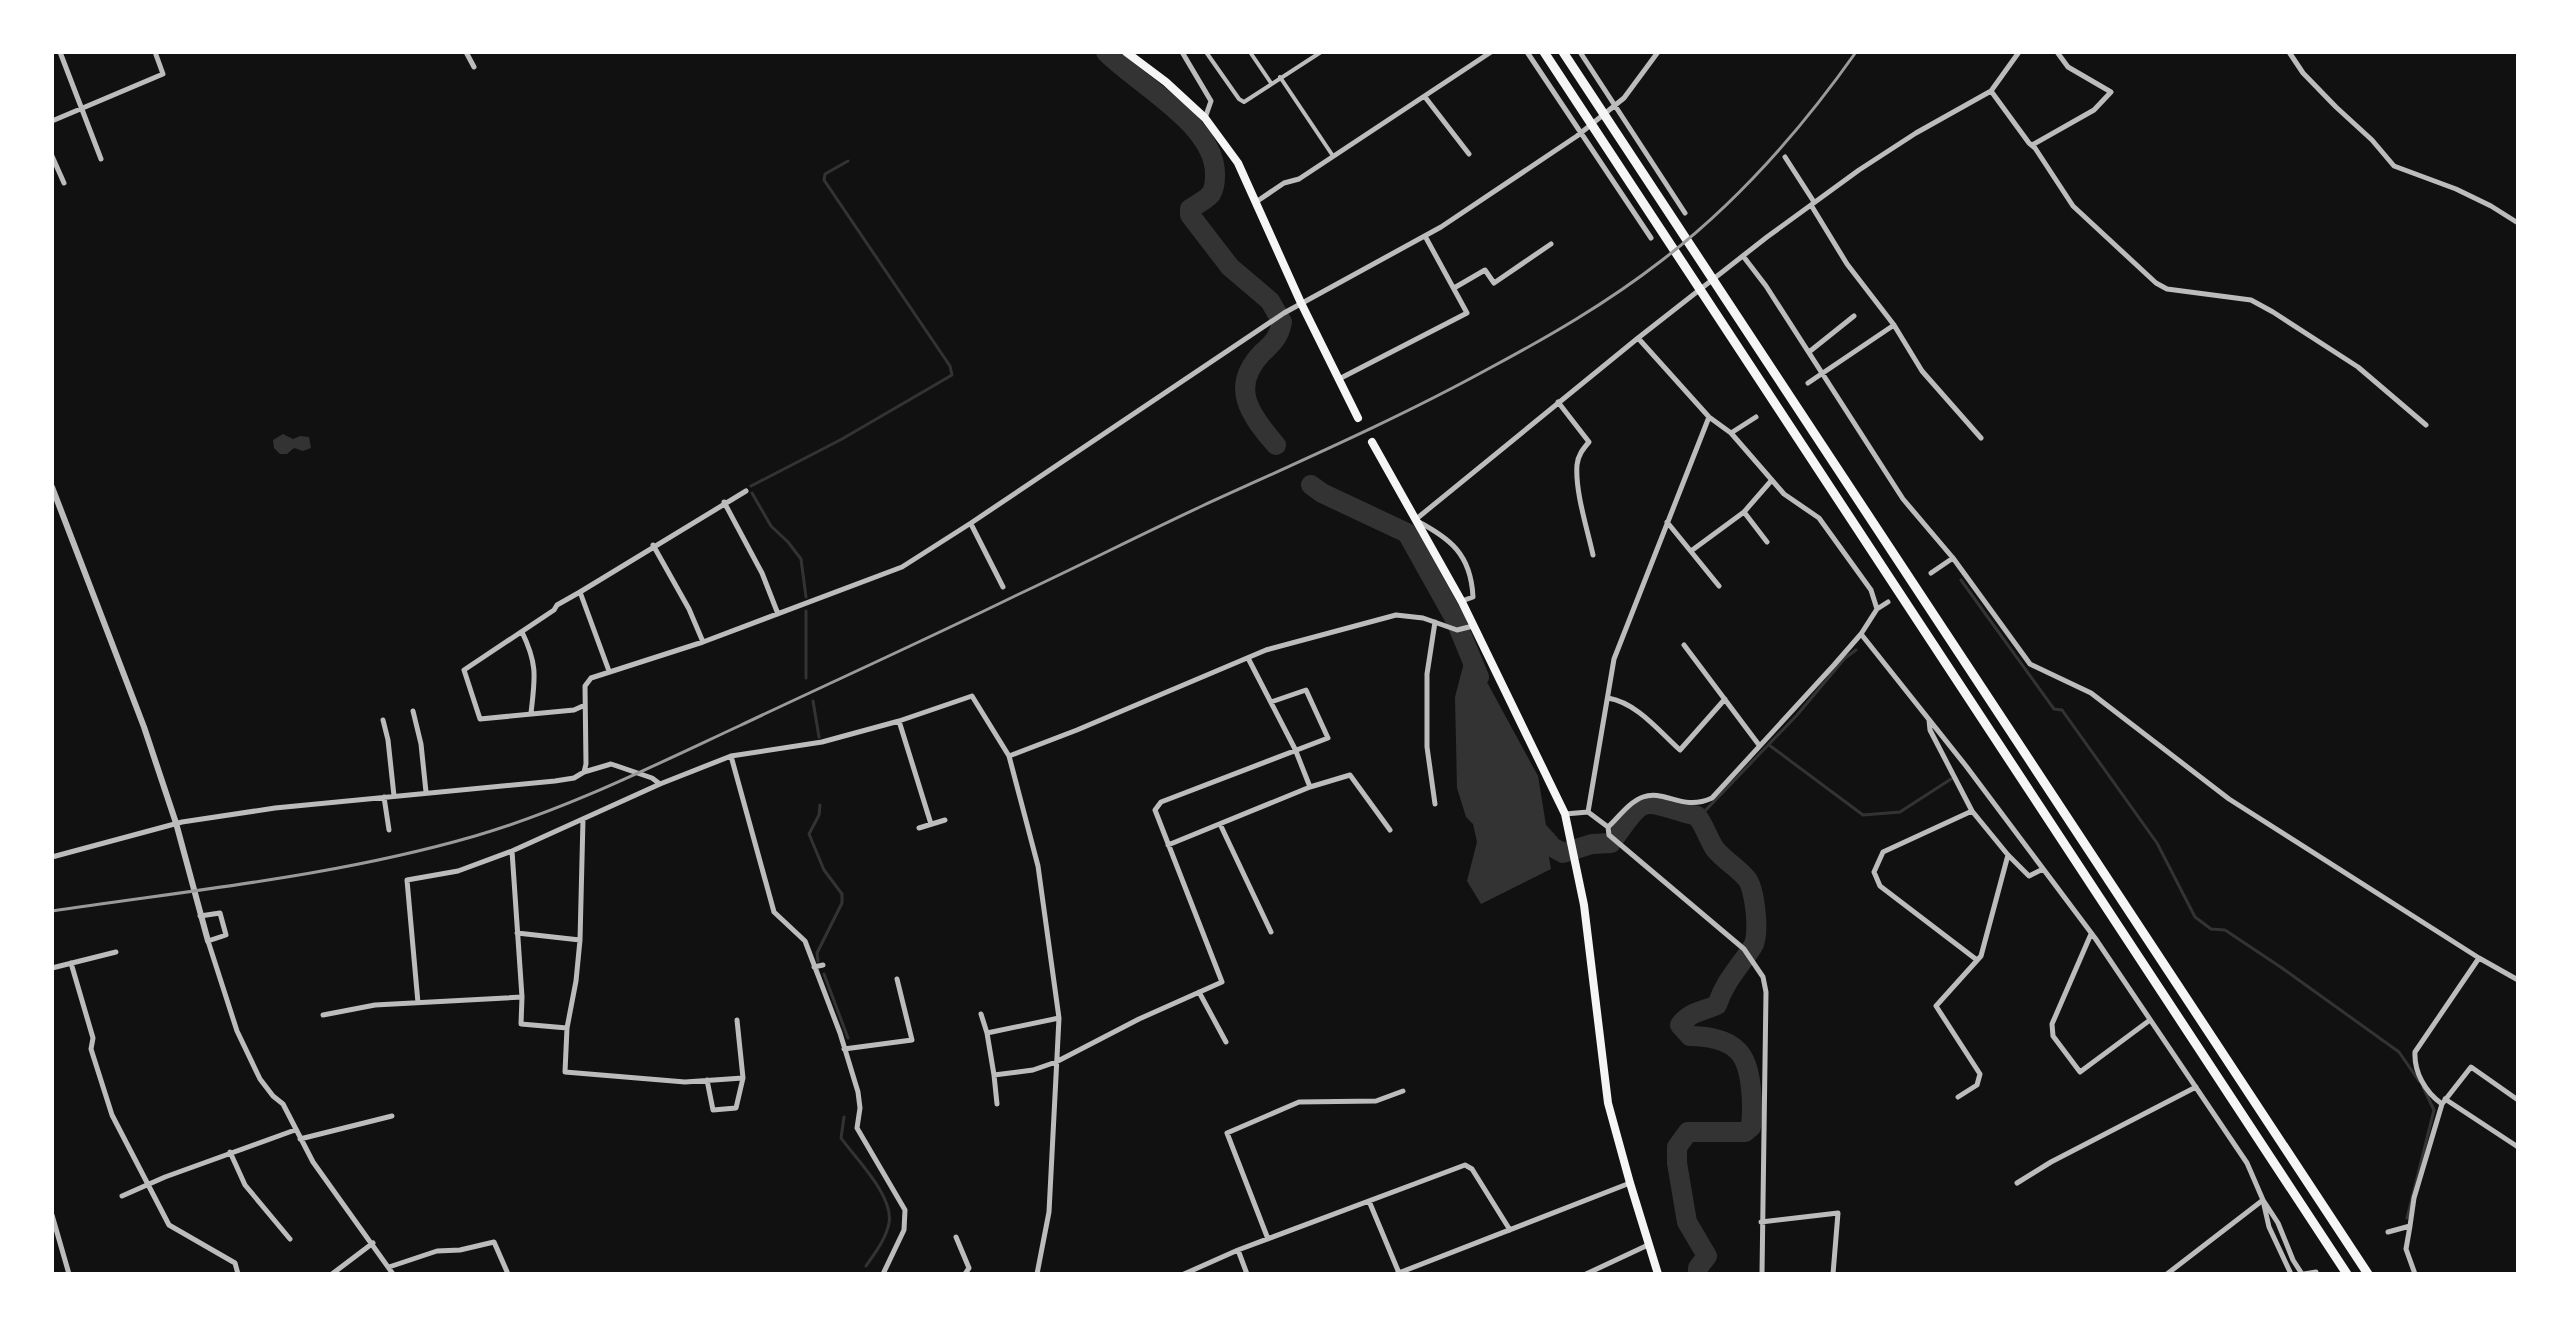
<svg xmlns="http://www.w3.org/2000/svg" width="2570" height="1326" viewBox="0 0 2570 1326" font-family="'DejaVu Sans',sans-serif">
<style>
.water{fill:#333}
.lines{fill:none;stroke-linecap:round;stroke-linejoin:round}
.stream{stroke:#333;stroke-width:3}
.river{stroke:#333;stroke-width:20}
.pedestrian{stroke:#bcbcbc;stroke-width:4}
.minor{stroke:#bcbcbc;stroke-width:5}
.tertiary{stroke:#bcbcbc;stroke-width:6}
.primary{stroke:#f5f5f5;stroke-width:8}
.motorway{stroke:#f5f5f5;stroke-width:9}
.rail{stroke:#9a9a9a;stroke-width:3}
</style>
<rect width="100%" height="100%" fill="#111"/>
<path class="water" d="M283,434l10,5 7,-3 9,1 2,11 -8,3 -9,-3 -7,6h-7l-6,-6 -1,-8z
M1476,651l6,22 56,103 8,49 12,13 -10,14 3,17 -70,35 -14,-23 10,-39 -4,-18 -7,-7 -9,-29 -2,-91 11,-42z"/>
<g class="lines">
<path class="stream" d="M751,486l91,-47 110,-64 -2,-9 -126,-186 1,-6 23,-13
M752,493l19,33 17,16 13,17 5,38
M1961,580l93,129 8,1 95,133 38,74 16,12 14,1 57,38 117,84 20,29
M806,678v-67
M813,701l6,36
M1769,745l94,70 37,-3 51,-33
M1697,816l4,-1 96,-100 48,-57 11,-8
M818,961l-1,-8 25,-50v-9l-18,-24 -15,-36 10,-19 1,-10
M824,974l24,64
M844,1117l-3,21c15,21 53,58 48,85 -3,16 -14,30 -23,43
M2407,1218l27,-108 -11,-23"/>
<path class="river" d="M1106,52c32,33 111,73 109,124 0,6 -1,13 -4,18 -5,6 -14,10 -21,15v6l40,52 40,34 12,21c-3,15 -9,21 -20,31 -33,34 -12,62 14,92
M1311,485l11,8 85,40 48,86 24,58
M1535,829l8,13 20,11 29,-9 19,-1c37,-52 28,-42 86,-27 8,10 11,23 18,33 10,12 23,19 32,30 8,10 13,56 6,67 -14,22 -27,33 -36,59 -13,6 -28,7 -37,20l10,11c15,0 37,3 48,15 15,15 15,56 13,76l-6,5h-57l-11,15v16l10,59 20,34 -9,12v6"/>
<path class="pedestrian" d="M1206,52l33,47 5,3 77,-50
M1250,52l21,31
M1280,77l53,79"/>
<path class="minor" d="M60,52l41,107
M466,52l8,15
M1182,52l29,49 -6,17
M1527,52l124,186
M1580,52l105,161
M2289,52l14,21 33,34 36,33 22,26 62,23 35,17 27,17
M1991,91l38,52 6,5 38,58 83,77 11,6 84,11 22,12 85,55 68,58
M1425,97l44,57
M52,121l111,-47 -8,-22
M2032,145l62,-35 17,-18 -43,-25 -11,-15
M52,156l12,27
M1785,157l29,45
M1256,202l28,-19 15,-4 192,-127
M1811,205l36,59 47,61 28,46 59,67
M1743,256l23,30 137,213 50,59 77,106 61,29 138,106 250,159 39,22
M1454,288l31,-18 9,13 57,-39
M1809,352l45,-36
M1339,379l128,-66 -42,-77
M1808,383l86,-58
M1558,402l31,40c-6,7 -11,13 -12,23 -2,26 10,63 16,90
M1731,433l25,-16
M724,502l38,71 16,41
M1744,512l23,30
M1667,522l52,64
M971,524l32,63
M653,545l36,64 14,33
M1691,551l53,-39 27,-31
M1931,573l22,-15
M580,592l166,-101
M1462,601l11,-4c-2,-43 -23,-59 -58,-77l223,-182
M1877,609l-6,-19 -52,-72 -35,-24 -53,-61 -22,-16 -71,-79 129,-101 92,-67 57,-37 75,-42 28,-39
M522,632c16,33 13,46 9,81
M1861,634l105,132 129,172 152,225 16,37 15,23 15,37 9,14
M1684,645l75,100
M1248,658l47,91 15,38
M1608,698c29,5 50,32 72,52l45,-51
M585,705l-11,5 -94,9 -16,-49 90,-60 3,-5 23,-13 29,79
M413,711l8,33 5,48
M383,720l5,20 6,56
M1929,720l1,10 42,81 36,44 21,21 14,-7
M899,721l32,103
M731,756l43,156 31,29 35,92 18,59 2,16 -3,20 48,82 -1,20 -21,44
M1009,756l29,110 21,152 -10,194 -12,62
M584,772l2,-8 -1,-78 6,-8 112,-36 199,-75 69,-44 313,-210 157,-86 136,-91 47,-38 34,-46
M384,797l5,33
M1435,804l-8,-57v-73l8,-52
M1972,811l-89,41 -9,20 6,14 97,74
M1588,812l26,-153 95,-242
M1565,814l23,-2 20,15 1,8 135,114 19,28 3,15 -4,282
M583,819l-3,121 -4,41 -9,47 -2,44 120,10 58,-4
M1220,824l51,108
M1608,827c10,-9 21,-25 35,-30 22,-8 39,15 69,1l122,-133 27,-31 16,-25 11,-7
M919,828l26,-8
M1168,845l142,-58 40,-12 40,55
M512,851l10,146 -1,27 46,4
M52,857l130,-35 93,-14 280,-27 19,-3 10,-6 27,-8 41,14 8,6
M200,916l20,-3 6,22 -18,6 29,90 23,48 13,17 10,8 30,58 80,112
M517,933l63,7
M2091,934l-39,90 1,12 27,36 70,-52
M71,963l22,75 -2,11 21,66 57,110 66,38 3,11
M814,967l9,-2
M52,968l64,-16
M1199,992l27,50
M418,1003l-11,-123 51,-9 54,-20 148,-67 71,-28 91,-14 77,-21 73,-25 37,60 68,-26 189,-80 130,-35 27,3 34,12 16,-4
M981,1014l6,19
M323,1015l52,-10 147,-8
M1059,1018l-72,15 7,42 39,-5 23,-8 83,-43 83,-37 -67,-172 6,-8 167,-64 -22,-48 -35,12
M844,1049l68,-9 -15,-61
M994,1075l3,29
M707,1080l6,30 23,-2 7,-30 -6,-58
M1958,1097l19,-12 3,-11 -44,-68 45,-50 27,-101
M2445,1099l73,48
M2442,1104l29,-37 47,33
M300,1139l92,-23
M230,1152l15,33 45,54
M2017,1183l34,-21 145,-75
M122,1196l43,-19 130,-47
M1369,1201l30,72
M2264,1205l5,22 22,47
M52,1215l17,59
M1761,1222l77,-9 -5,61
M2410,1226l4,-28 28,-94c-17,-12 -28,-32 -27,-52l64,-94
M2388,1232l22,-6 -4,23 9,25
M956,1237l13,31 -4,6
M1268,1239l-41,-106 72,-31 77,-1 27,-10
M1238,1250l9,24
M389,1267l48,-16 23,-1 34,-8 14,32
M332,1274l41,-31
M1184,1274l54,-24 227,-85 7,4 38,61
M1396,1274l234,-91
M1586,1274l62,-29
M2167,1274l96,-74
M2304,1274l12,-2"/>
<path class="tertiary" d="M52,487l92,240 32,96 32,118"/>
<path class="primary" d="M1126,52l40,30 39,36 33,45 63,140 57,115
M1372,442l90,160 103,212 19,91 24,198 22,80 28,91"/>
<path class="motorway" d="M1544,52l803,1222
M1563,52l805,1222"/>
<path class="rail" d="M52,911c141,-21 285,-35 423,-75 92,-27 178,-70 264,-110 93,-44 186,-86 278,-131 62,-29 123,-60 185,-89 96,-44 193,-86 286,-137 60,-32 119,-66 173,-108 77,-59 140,-131 195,-209"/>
</g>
<rect width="2570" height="1326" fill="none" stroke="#ffffff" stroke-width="108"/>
</svg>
